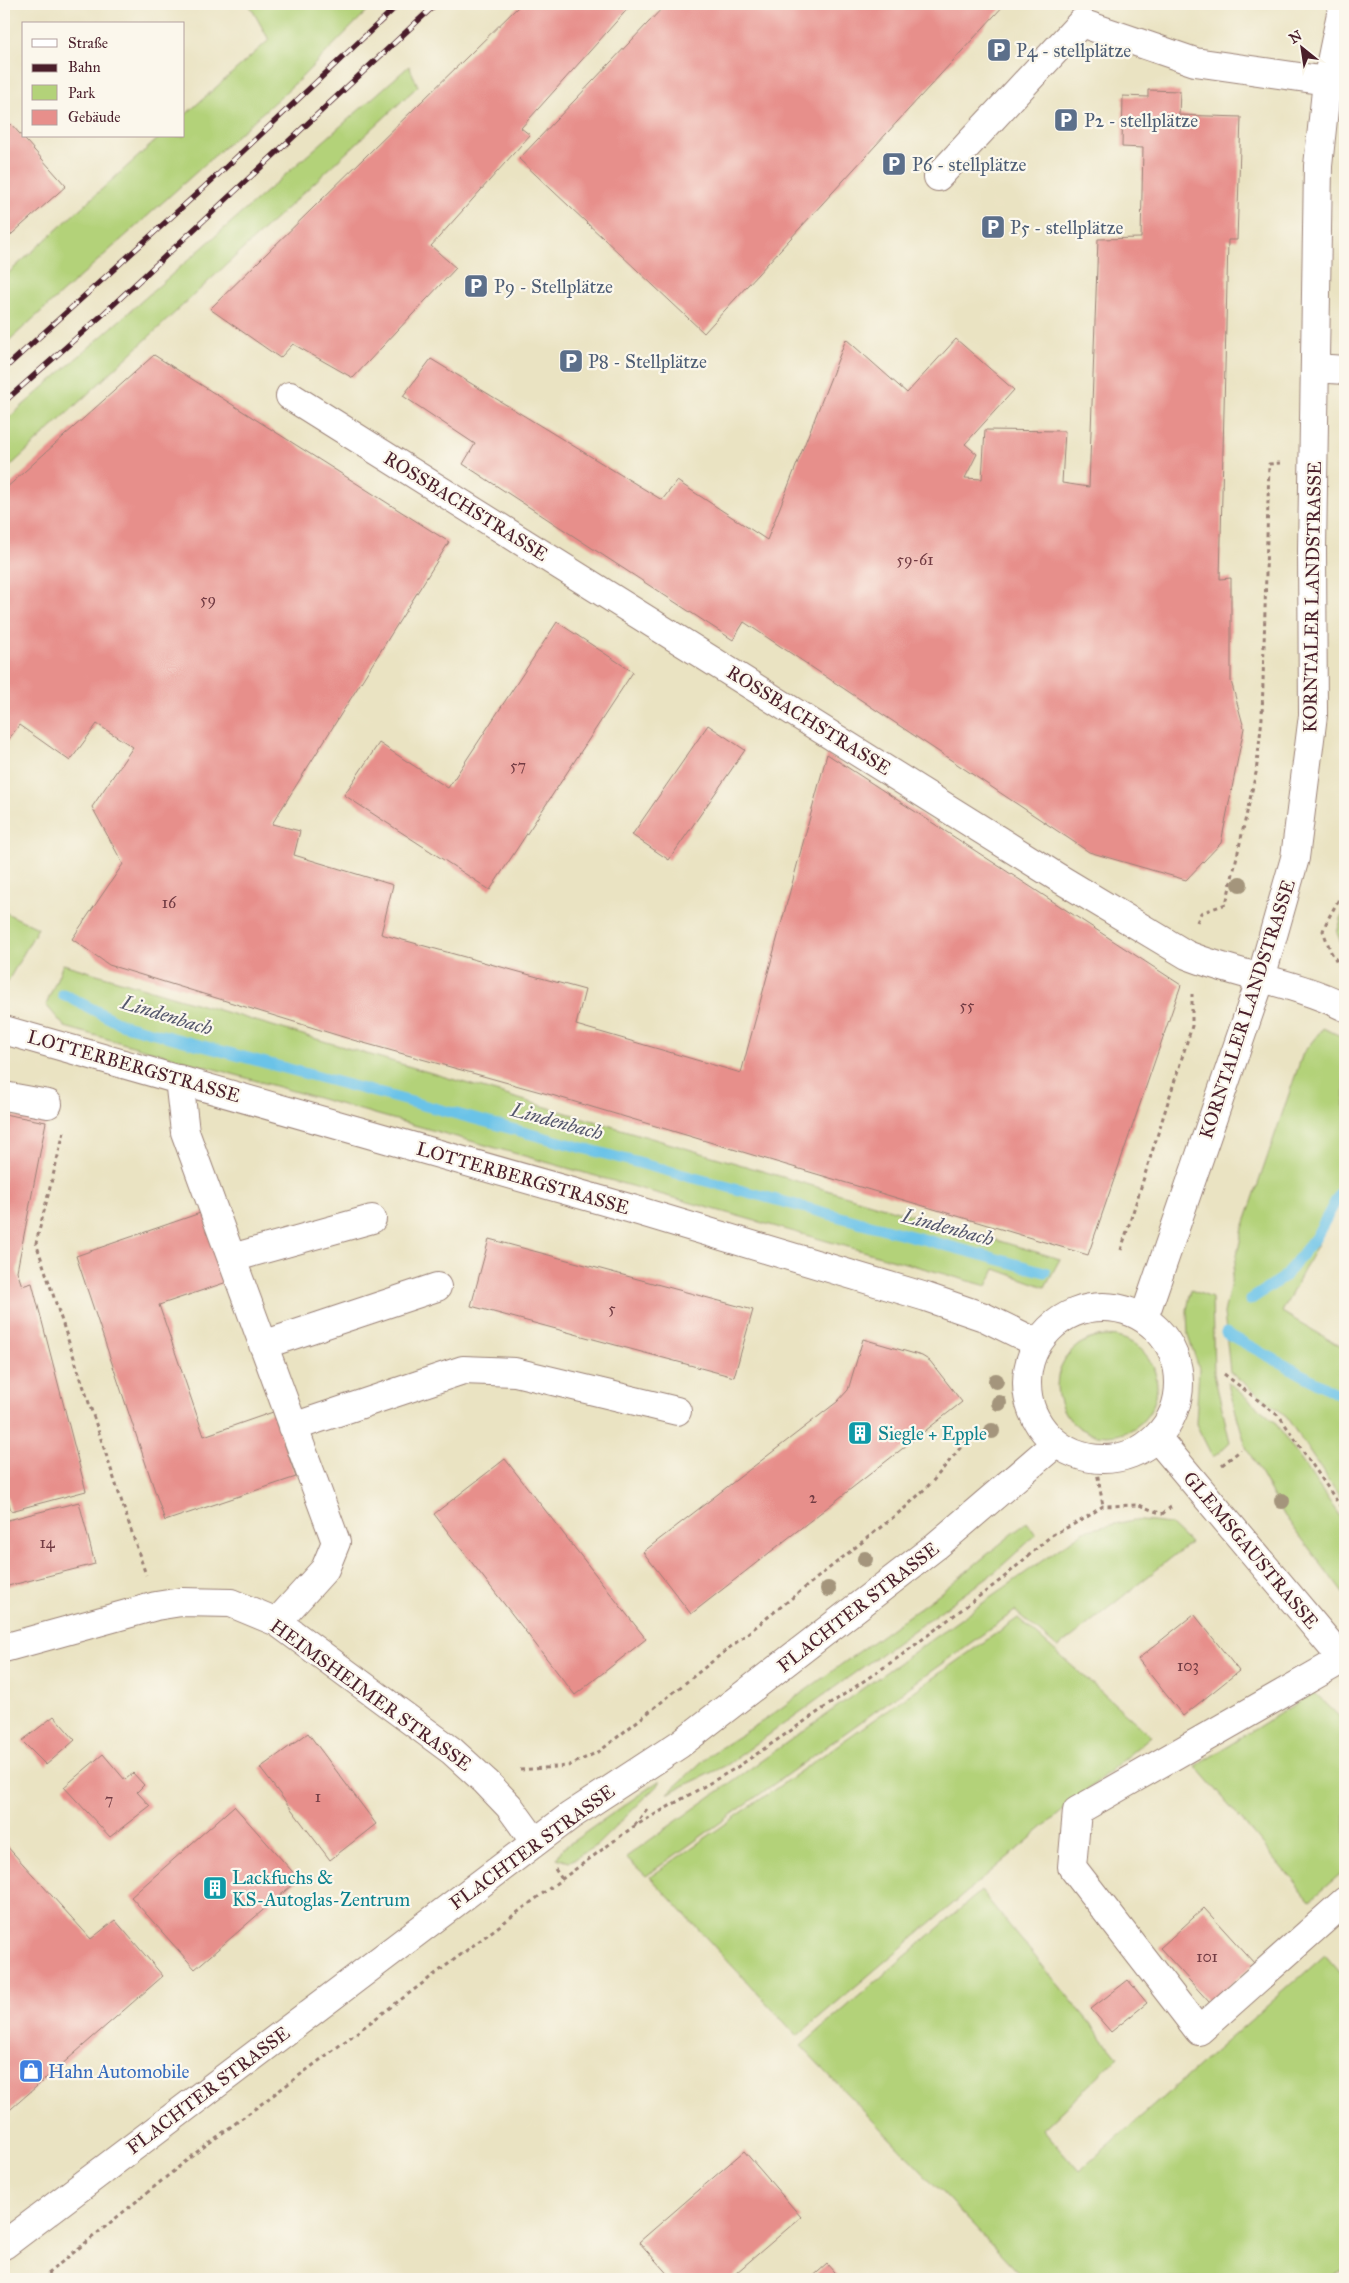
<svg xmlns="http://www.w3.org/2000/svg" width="1349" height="2283" viewBox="0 0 1349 2283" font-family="'IM FELL Great Primer',serif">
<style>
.green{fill:#b3d279;stroke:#7e7852}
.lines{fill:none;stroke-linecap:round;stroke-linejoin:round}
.stream{stroke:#6ac3e8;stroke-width:11}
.building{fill:#e78f8b}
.minor-casing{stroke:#9a8176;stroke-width:30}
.major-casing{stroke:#9a8176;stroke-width:30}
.path{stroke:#9a8176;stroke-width:3;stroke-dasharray:4 4;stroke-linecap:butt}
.minor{stroke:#fff;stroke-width:28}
.major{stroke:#fff;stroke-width:28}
.rail-casing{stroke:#4a1f2b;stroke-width:5.5}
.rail{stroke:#fbf7ec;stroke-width:4;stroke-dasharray:11;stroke-linecap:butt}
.tree{fill:#a4957c}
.labels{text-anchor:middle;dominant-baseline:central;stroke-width:4.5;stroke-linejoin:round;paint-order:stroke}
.number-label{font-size:16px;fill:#713b43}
.service-label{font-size:19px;fill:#4e5e75;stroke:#fbf7ec;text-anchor:start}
.street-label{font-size:19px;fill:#4a1f2b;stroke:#fbf7ec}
.culture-label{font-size:19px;fill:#0d838f;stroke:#fbf7ec;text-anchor:start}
.shop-label{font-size:19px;fill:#366cbe;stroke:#fbf7ec;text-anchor:start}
.water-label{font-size:20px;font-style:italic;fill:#55586d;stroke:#fbf7ec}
</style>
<rect width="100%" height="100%" fill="#fbf7ec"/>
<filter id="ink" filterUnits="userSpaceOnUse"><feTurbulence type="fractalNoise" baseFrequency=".02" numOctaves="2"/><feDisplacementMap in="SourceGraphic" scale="10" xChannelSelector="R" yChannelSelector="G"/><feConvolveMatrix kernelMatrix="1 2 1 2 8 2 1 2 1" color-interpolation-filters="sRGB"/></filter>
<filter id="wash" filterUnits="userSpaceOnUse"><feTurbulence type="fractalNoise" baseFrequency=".0096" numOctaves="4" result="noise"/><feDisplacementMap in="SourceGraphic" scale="20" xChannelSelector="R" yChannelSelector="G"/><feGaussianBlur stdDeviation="1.12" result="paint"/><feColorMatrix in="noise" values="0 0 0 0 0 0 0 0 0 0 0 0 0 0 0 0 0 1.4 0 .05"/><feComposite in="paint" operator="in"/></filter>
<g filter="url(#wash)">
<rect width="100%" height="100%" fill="#eae3c2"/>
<path class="green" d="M249,4h125l-73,74 -297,267v-68l157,-141h23v-20l85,-76z
M409,66l9,20 -414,386v-50z
M1345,906v46l-8,-19z
M4,912l34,16 -34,60z
M63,964l997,295 -15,28 -50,-18 -8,17 -922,-259 -19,-22z
M1323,1028l22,10v154l-63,120 63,37v156l-60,-90 -55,-43 -6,-59 19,-85 60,-175z
M1191,1290l21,8 2,76 16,68 -17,16 -17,-34 3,-56 -11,-32 -1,-26z
M1057 1386a50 50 0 1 1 100 0a50 50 0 1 1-100 0Z
M1227,1381l47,40 71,103v72l-61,-81 -38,-68z
M1133,1520l37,4 20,19 -132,105 -43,-37 -369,265 -20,-19 458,-326z
M1027,1522l9,13 -40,36 -269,194 -60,29 42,-39 57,-36 174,-126z
M1018,1618l133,118 -354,300 -147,-159z
M1314,1692l31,30v148l-35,30 -114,-134z
M660,1780v3l-63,62 -28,17 -12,-4 5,-9z
M981,1891l137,166 -75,72 36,42 246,-216 20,23v291l-18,10h-302l-224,-233z"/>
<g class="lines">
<path class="stream" d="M63,994l58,30 924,248
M1250,1300l33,-22 33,-41 29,-53
M1226,1333l119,65"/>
</g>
<g id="blocks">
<path class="building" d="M521,4h111l-111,124 9,7 -99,111 25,22 -103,110 -60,-34 -13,14 -70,-49z
M666,4h339l-301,329 -185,-174z
M1148,90l32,1 -1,24 62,2 -4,123h-9l-8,339 11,-1v103l13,47 -23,115 -35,37 -97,-28 -345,-230 -11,18 -270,-176 12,-20 -72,-48 28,-37 231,141 15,-19 90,59 79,-201 61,54 49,-54 58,51 -49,54 12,10 -12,24 17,1 3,-49 80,1 -3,52 27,4 9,-248 43,-1 2,-90 -21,-1 1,-51 25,1z
M11,124l55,62 -62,55v-111z
M154,355l295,187 -177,282 28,7 -6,24 99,30 -12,49 204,56 -9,35 165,48 86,-319 354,231 -93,270 -533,-159 -202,-56 -244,-75 -37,-26 51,-75 -31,-57 41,-60 -36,-23 -27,37 -51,-36 -15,21v-256z
M557,622l76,50 -143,218 -146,-95 35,-52 69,45z
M708,725l37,25 -76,110 -37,-25z
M4,1114l42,8 -29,149 5,15 10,-3 54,208 -75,20 -7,-25z
M206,1211l24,70 -71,24 45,131 69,-24 23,65 -131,44 -89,-265z
M489,1239l264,71 -19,67 -263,-71z
M863,1339l59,17 8,5 32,41 -271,212 -48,-62 194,-150 11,-12z
M505,1459l141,180 -71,56 -141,-181z
M79,1502l16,62 -91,23v-66z
M1194,1614l45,57 -56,45 -45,-57z
M54,1716l21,24 -29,25 -24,-24z
M308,1733l68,91 -46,36 -70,-92z
M103,1754l22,26 8,-7 11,12 -7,7 13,14 -40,31 -46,-50z
M234,1806l65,73 -104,90 -64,-72z
M4,1843l87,96 24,-19 48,56 -159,139z
M1204,1908l50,55 -44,40 -50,-55z
M1128,1980l19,23 -36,29 -20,-23z
M744,2151l57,66 -72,62h-57l-33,-37z
M827,2264l13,15h-30z"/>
</g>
</g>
<g filter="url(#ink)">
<use href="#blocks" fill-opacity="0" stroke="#9a8176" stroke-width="1"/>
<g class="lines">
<defs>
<path id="minor" d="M938,177l143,-154 114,39 132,19
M1315,368l30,2
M290,396l767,481 130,78c52,21 108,27 158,52
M4,1030l628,179 294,88 58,20 53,26
M179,1079l6,53 151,410 -11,27 -48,53
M4,1096l44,8
M232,1258l140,-39
M263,1345l174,-58
M293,1427l170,-57 52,2 162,39
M4,1648l152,-42 25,-4 50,1 46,19 175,129 34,31 23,24 26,36
M1343,1659l-266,152 -5,56 127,164 146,-130"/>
<path id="major" d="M1027 1383a76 76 0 1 1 152 0a76 76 0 1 1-152 0Z
M1144,1318l117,-340 34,-120 18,-143 -1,-165 6,-384 9,-85 16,-77
M1157,1438l188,224
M4,2245l566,-429 110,-72 256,-198 119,-102"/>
</defs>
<use href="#minor" class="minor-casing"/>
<use href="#major" class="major-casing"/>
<path class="path" d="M1197,922l4,-9 25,-9 30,-131 6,-55 7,-254 11,-1
M1341,968l-10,-16 -8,-21c6,-18 19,-32 22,-49
M64,1132l-28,111 110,332
M1121,1250l71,-224v-32
M1224,1374l56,43 65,96
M1095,1460l8,46
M1222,1465l19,-15
M520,1770l48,-4 32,-15 306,-244 26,-25 34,-41
M635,1825l14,-19
M555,1869l7,10
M41,2279l156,-127 365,-273 71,-52 103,-59 163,-111 103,-78 50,-44 32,-16 19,-13 36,-1 23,9 9,-7"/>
<use href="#minor" class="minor"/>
<use href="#major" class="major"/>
<defs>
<path id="rail" d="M4,369l219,-199 176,-166
M4,402l96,-85 336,-313"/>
</defs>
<use href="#rail" class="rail-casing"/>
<use href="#rail" class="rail"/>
</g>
<g class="tree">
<circle cx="1240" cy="884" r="8"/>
<circle cx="996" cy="1381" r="8"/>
<circle cx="999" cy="1403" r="8"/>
<circle cx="992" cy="1431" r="8"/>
<circle cx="1282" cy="1501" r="8"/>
<circle cx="865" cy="1559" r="8"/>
<circle cx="828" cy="1589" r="8"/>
</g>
</g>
<defs>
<symbol id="parking-square" viewBox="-11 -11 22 22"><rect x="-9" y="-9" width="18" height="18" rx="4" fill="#5c6f8a" stroke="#fbf7ec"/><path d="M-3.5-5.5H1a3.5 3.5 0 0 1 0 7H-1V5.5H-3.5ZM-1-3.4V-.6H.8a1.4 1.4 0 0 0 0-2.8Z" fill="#fff"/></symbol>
<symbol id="building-square" viewBox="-11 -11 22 22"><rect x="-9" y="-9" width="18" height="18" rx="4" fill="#0f9aa8" stroke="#fbf7ec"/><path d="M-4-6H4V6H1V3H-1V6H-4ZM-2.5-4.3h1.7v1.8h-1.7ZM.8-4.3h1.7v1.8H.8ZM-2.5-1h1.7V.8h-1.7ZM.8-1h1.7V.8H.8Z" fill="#fff"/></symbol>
<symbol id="shop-square" viewBox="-11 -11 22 22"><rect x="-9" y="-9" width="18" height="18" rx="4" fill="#3f7fe0" stroke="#fbf7ec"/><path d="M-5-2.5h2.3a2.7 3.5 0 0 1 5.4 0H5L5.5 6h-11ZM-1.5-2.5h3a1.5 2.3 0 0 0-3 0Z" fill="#fff"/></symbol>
</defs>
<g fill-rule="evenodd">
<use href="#parking-square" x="985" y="36" width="28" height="28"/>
<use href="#parking-square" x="1052" y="106" width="28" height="28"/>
<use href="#parking-square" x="880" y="150" width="28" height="28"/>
<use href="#parking-square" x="979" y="213" width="28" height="28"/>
<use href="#parking-square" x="462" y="272" width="28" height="28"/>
<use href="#parking-square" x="557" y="347" width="28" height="28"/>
<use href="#building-square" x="846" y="1419" width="28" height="28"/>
<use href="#building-square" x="201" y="1874" width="28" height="28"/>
<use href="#shop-square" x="17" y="2057" width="28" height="28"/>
</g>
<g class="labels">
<g class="number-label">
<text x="915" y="559">59-61</text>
<text x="208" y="599">59</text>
<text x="518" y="765">57</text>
<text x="169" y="902">16</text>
<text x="967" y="1005">55</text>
<text x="612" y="1308">5</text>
<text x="813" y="1497">2</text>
<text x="47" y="1542">14</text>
<text x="1188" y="1665">103</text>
<text x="318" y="1796">1</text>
<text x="109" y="1799">7</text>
<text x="1207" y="1956">101</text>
</g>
<g class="service-label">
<text x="1016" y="50">P4 - stellplätze</text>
<text x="1084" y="120">P2 - stellplätze</text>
<text x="912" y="164">P6 - stellplätze</text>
<text x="1010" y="227">P5 - stellplätze</text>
<text x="494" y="286">P9 - Stellplätze</text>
<text x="588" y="361">P8 - Stellplätze</text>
</g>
<g class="street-label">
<text transform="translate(466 506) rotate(32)">ROSSBACHSTRASSE</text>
<text transform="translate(1312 597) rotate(-89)">KORNTALER LANDSTRASSE</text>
<text transform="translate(809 720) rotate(32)">ROSSBACHSTRASSE</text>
<text transform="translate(1247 1009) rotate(-72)">KORNTALER LANDSTRASSE</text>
<text transform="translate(134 1066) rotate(16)">LOTTERBERGSTRASSE</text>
<text transform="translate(523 1178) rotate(16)">LOTTERBERGSTRASSE</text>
<text transform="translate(1251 1550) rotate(50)">GLEMSGAUSTRASSE</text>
<text transform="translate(858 1607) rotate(-38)">FLACHTER STRASSE</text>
<text transform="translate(371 1695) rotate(36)">HEIMSHEIMER STRASSE</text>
<text transform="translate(532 1847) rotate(-36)">FLACHTER STRASSE</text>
<text transform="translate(208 2090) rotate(-37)">FLACHTER STRASSE</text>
</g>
<g class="culture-label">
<text x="878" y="1433">Siegle + Epple</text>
<text x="232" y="1877">Lackfuchs &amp;<tspan x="232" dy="22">KS-Autoglas-Zentrum</tspan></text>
</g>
<g class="shop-label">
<text x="48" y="2071">Hahn Automobile</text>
</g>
<g class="water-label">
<text transform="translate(167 1015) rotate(17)">Lindenbach</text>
<text transform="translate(557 1121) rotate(15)">Lindenbach</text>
<text transform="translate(948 1227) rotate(15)">Lindenbach</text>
</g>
</g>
<rect width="1349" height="2283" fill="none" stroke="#fbf7ec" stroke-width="20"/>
<rect x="22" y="22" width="162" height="115" fill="#fbf7ec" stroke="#b4a19f"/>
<rect x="32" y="39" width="25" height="8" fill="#ffffff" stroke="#b4a19f"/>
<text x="68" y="48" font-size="15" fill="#4a1f2b">Straße</text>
<rect x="32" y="64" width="25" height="8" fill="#4a1f2b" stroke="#b4a19f"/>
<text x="68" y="72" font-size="15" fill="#4a1f2b">Bahn</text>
<rect x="32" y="85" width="25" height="15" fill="#b3d279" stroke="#b4a19f"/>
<text x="68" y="98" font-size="15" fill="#4a1f2b">Park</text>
<rect x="32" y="110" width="25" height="15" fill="#e78f8b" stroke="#b4a19f"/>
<text x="68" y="122" font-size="15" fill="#4a1f2b">Gebäude</text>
<g transform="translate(1302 48) rotate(330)" stroke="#fbf7ec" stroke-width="4" paint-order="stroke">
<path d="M0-4L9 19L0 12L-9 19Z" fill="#4a1f2b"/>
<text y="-8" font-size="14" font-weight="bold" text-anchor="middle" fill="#4a1f2b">N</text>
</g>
</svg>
